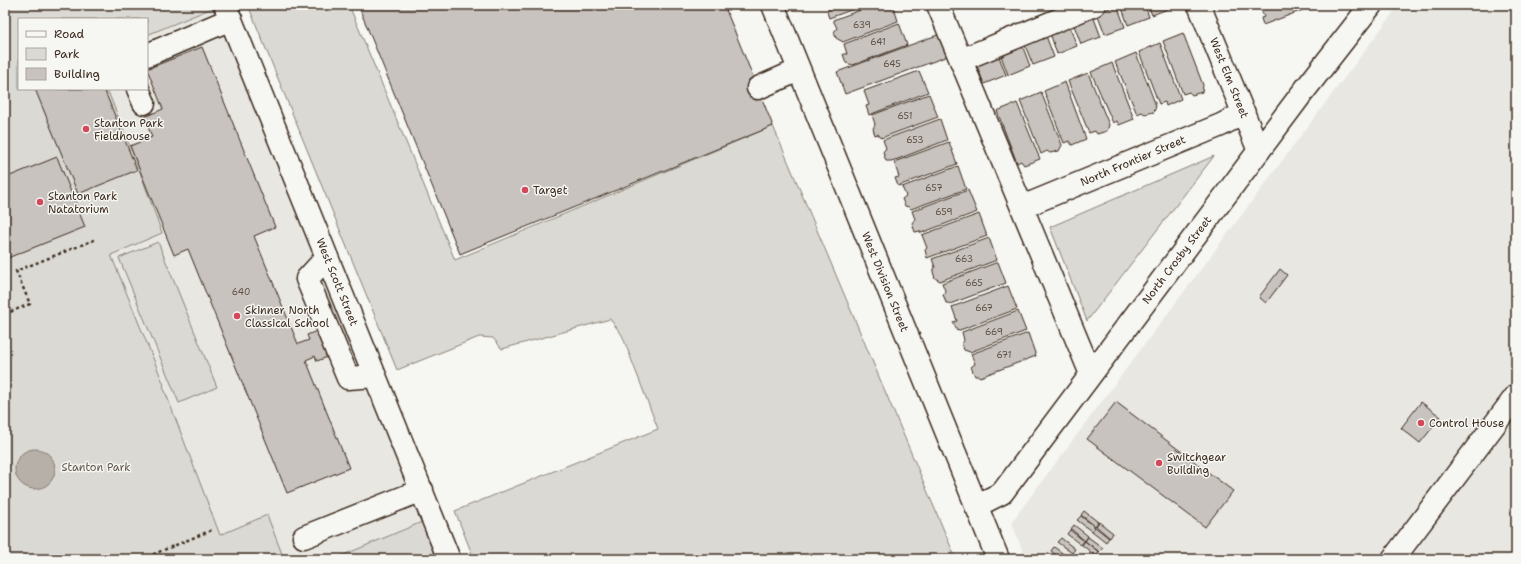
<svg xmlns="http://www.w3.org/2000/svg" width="1521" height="564" viewBox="0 0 1521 564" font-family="'Shantell Sans',sans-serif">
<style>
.built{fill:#e8e7e2}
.green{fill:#dad9d3;stroke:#8a8278}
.water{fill:#b6b0a9;stroke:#857a71}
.building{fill:#c8c3be;stroke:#3b2a1e}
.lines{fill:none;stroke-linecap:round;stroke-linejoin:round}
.minor-casing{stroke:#3b2a1e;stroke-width:25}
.major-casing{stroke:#3b2a1e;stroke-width:25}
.path{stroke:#3b2a1e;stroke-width:2.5;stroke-dasharray:3 3;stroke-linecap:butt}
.minor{stroke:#f6f6f2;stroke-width:22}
.major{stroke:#f6f6f2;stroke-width:22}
.poi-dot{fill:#d1495b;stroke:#f6f6f2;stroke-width:1.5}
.labels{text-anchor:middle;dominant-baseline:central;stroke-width:3;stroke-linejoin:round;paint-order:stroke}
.number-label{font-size:9px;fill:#5e5046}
.street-label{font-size:11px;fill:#3b2a1e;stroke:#f6f6f2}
.poi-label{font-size:11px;fill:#3b2a1e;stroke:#f6f6f2;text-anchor:start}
.park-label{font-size:11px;fill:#63564b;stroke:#f6f6f2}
</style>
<rect width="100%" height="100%" fill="#f6f6f2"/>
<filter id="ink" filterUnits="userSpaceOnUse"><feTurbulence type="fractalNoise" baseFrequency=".025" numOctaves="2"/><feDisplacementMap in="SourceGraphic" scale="8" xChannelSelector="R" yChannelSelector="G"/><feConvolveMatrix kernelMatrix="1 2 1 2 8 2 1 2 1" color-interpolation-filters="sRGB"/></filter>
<g filter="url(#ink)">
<path class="built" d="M1399,5h117v554h-490l-13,-33v-6z
M215,7l207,515 -88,37h-50l-18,-44 -46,20 -60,-157 -50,-123 29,-86 -32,-80h40v-54z"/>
<path class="green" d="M5,5h209l1,2 -68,28v-16h-128v70h88l32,80 23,64 -51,22 53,130 -1,1 57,149 47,-20 17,44h-279z
M248,5h101l106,255 318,-134 183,433h-482l-19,-48 203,-82 -36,-94 -12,-16 -108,30 -9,-11 -14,-1 -82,33z
M1214,156l-127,165 -37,-94z
M158,242l59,145 -38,16 -60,-145z
M422,522l14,37h-102z"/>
<path class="water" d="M15 469a20 20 0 1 1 40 0a20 20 0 1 1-40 0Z"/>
<path class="building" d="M358,5h366l49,121 -313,128z
M828,5h37l-36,13 -2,-6 3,-3z
M874,5h19l5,16 -55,21 -7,-4 -2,-6 3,-4 -4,-8z
M1117,5l8,22 -20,7 -8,-21z
M1121,5h24l4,12 -21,8z
M1148,5h24l1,2 -21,8z
M1259,5h57l-53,20 -2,-7 3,-1z
M1093,16l8,21 -20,7 -8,-21z
M899,23l8,22 -54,20 -7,-2 -3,-9h4l-3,-10z
M1069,25l8,21 -20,8 -7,-21z
M1183,33l20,52 -1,7 -10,3 -3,-3 -6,2 -20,-53z
M940,34l8,22 -103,38 -8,-22z
M1046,36l8,21 -21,8 -9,-22z
M1160,43l21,56 -15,7 -1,-4 -6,2 -20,-52z
M1022,45l8,21 -22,9 -8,-22z
M202,47l73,180 -21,9 44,108 11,-4 -2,-5 15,-6 11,26 -16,6 -2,-5 -9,4 43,108 -62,25 -99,-244 -14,6 -44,-109 22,-9 -8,-20 19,-8 -16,-40z
M1136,53l20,53 -2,6 -9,2 -3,-2 -5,2 -22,-52z
M998,54l8,21 -22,9 -8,-21z
M1112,63l22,56 -15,6 -2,-4 -4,2 -22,-51z
M919,71l9,21 -59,23 -3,-9 3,-1 -5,-14z
M1088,73l21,52 -2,6 -10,3 -2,-3 -6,2 -21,-52z
M1065,82l21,57 -14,6 -3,-4 -5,2 -20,-52z
M35,89h69l33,81 -59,24z
M1041,92l21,53 -3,6 -9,2 -3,-2 -6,3 -21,-53z
M929,94l9,23 -57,21 -3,-4 -3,1 -2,-6 2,-5 -3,-9z
M1017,103l23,56 -16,6 -3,-4 -4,2 -20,-52z
M940,119l7,21 -49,19 -7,2h-5l-3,-9 3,-4 -3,-8z
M949,142l8,22 -59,22 -3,-8 4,-1 -5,-15z
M57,157l28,70 -80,32v-81z
M958,166l8,23 -55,20 -2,-2 -4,-1 -3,-7 4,-3 -4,-9z
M968,190l9,22 -56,21 -1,-2 -5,1 -3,-9 3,-4 -3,-8z
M979,214l8,22 -60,22 -2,-8 2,-2 -5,-13z
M989,238l8,22 -57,21 -5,-3 -2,-6 2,-5 -3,-8z
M998,262l8,21 -56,21 -1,-1h-3l-3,-9 3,-1 -4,-10z
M1280,269l7,6 -21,28 -7,-6z
M1008,286l9,23 -60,22 -4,-9 4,-1 -5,-14z
M1018,311l8,20 -56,21 -6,-2 -2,-6 2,-4 -2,-8z
M1028,333l8,23 -56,21 -1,-1h-4l-4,-9 4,-3 -4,-10z
M1116,402l117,89 -28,36 -118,-88z
M1421,402l20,15 -21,26 -19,-15z
M1084,511l14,11 -3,4 -14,-11z
M1081,516l14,11 -4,4 -14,-11z
M1099,522l14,11 -3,5 -14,-12z
M1074,525l14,11 -3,5 -14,-12z
M1095,527l14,11 -3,4 -14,-11z
M1070,530l14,11 -3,4 -14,-11z
M1088,537l15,11 -4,4 -14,-11z
M1061,538l14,11 -3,4 -15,-11z
M1085,541l14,11 -3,4 -14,-11z
M1054,547l15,11 -2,1h-6l-10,-8z"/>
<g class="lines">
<defs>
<path id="minor" d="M225,5l224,554
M938,5l153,369
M1199,5l60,146
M147,55l84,-36
M961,60l133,-55
M758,88l41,-18
M138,89l6,14
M1022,207l199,-82 23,-12
M327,257l-20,22 41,99 27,-2
M976,506l26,-13 298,-397 71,-91
M304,537l118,-47
M1393,559l123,-163"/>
<path id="major" d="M773,5l225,554"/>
</defs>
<use href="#minor" class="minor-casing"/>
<use href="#major" class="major-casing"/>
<path class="path" d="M5,314l25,-10 -14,-33 78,-31
M142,559l70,-29"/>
<use href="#minor" class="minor"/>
<use href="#major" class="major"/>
</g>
</g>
<g class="poi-dot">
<circle cx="86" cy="129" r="4"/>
<circle cx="525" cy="190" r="4"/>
<circle cx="40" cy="202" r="4"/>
<circle cx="237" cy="316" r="4"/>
<circle cx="1421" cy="423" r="4"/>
<circle cx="1159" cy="463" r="4"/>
</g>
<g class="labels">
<g class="number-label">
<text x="862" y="25">639</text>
<text x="878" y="42">641</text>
<text x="892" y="64">645</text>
<text x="905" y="116">651</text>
<text x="915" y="140">653</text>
<text x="934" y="188">657</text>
<text x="944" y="212">659</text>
<text x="964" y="259">663</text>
<text x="974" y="283">665</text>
<text x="241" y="292">640</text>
<text x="984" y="308">667</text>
<text x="994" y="332">669</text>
<text x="1004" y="355">671</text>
</g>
<g class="street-label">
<text transform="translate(1229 78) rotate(68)">West Elm Street</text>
<text transform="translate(1133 161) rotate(-23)">North Frontier Street</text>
<text transform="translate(1177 260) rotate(-53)">North Crosby Street</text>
<text transform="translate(337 282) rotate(68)">West Scott Street</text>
<text transform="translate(885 282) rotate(68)">West Division Street</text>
</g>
<g class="poi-label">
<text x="94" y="123">Stanton Park<tspan x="94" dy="13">Fieldhouse</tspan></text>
<text x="533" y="190">Target</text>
<text x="48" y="196">Stanton Park<tspan x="48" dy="13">Natatorium</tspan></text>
<text x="245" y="310">Skinner North<tspan x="245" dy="13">Classical School</tspan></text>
<text x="1429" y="423">Control House</text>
<text x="1167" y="457">Switchgear<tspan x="1167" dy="13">Building</tspan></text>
</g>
<g class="park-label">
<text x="96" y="467">Stanton Park</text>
</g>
</g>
<rect width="1521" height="564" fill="none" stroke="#f6f6f2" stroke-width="20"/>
<rect x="10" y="10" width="1501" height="544" fill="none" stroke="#3b2a1e" stroke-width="1.5" filter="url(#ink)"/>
<rect x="18" y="18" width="130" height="72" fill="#f6f6f2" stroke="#aba49d"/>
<rect x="26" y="31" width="20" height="6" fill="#f6f6f2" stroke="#aba49d"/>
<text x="54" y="38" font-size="12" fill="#3b2a1e">Road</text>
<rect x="26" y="48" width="20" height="12" fill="#dad9d3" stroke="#aba49d"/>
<text x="54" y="58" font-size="12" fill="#3b2a1e">Park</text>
<rect x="26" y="68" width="20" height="12" fill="#c8c3be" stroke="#aba49d"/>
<text x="54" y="78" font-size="12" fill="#3b2a1e">Building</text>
</svg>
